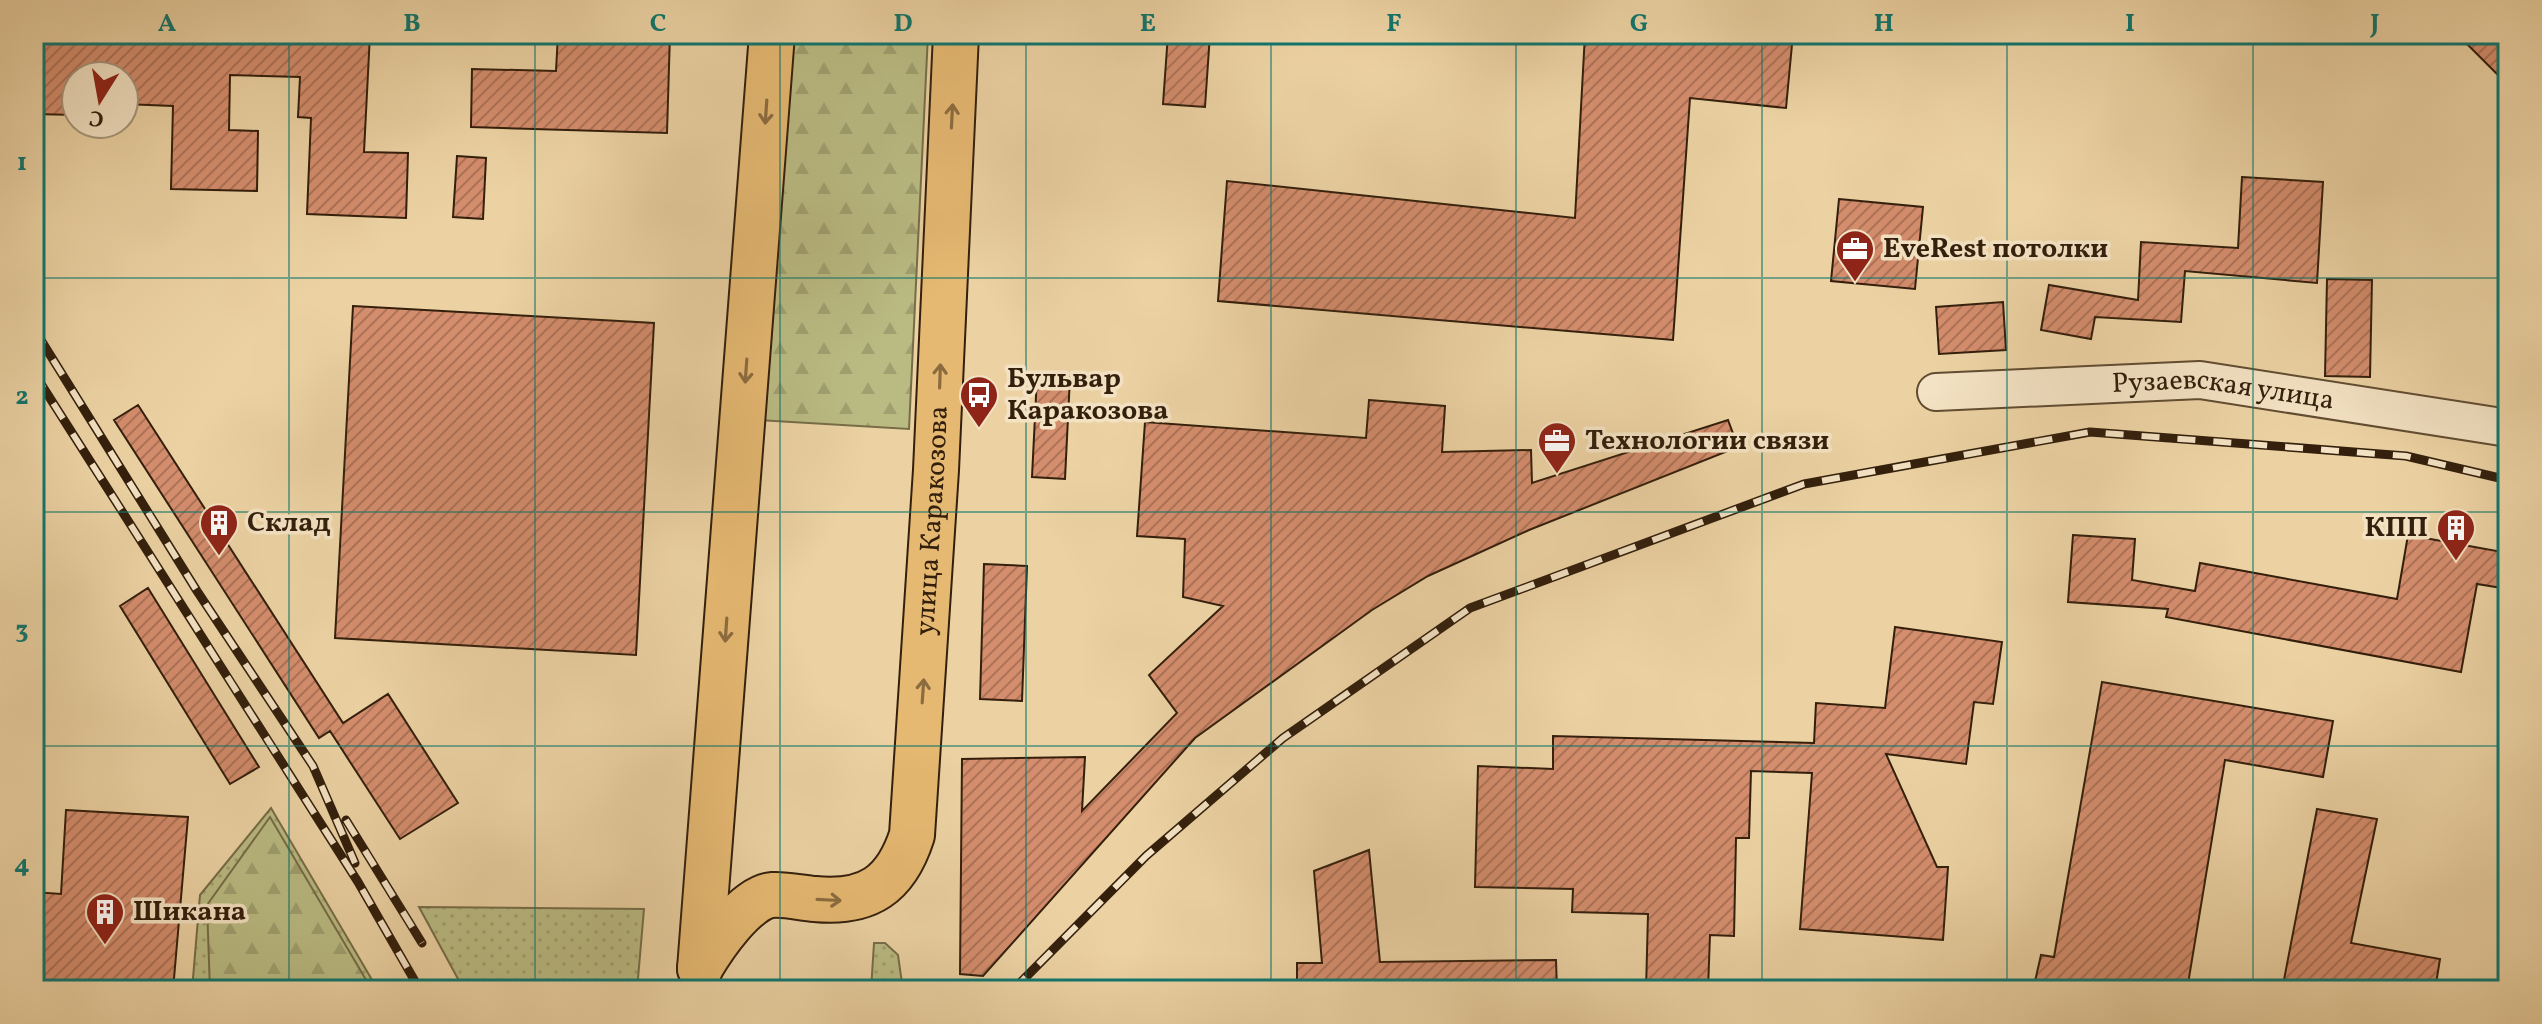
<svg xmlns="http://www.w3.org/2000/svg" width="2542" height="1024" viewBox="0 0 2542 1024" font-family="Vollkorn,serif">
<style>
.grass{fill:url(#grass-dots);stroke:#766d48;stroke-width:2}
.forest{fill:url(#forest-firs);stroke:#766d48;stroke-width:2}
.building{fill:url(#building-hatch);stroke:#331f0c;stroke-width:2}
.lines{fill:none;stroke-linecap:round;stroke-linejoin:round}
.minor-casing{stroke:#614c32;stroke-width:40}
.major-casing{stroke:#331f0c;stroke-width:48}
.minor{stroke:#f3e2c3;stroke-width:36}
.major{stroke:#e6b972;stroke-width:44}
.rail-casing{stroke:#331f0c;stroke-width:9}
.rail{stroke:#f3e2c3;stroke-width:6;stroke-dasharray:18;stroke-linecap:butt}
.oneway{stroke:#8c6c3f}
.grid{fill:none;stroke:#0f766e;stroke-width:2;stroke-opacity:0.55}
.labels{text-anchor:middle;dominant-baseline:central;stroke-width:7;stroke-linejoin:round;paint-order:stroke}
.poi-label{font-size:28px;font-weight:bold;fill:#331f0c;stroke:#f3e2c3;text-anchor:start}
.street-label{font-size:28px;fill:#331f0c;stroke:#f3e2c3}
.neatline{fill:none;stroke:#0f766e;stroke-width:3}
.grid-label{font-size:26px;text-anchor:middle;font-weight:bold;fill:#0f766e}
</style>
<defs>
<pattern id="grass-dots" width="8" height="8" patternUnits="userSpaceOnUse" patternTransform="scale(2)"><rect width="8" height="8" fill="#babb83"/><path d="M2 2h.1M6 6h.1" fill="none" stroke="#a0a070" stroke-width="1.8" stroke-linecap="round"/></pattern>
<pattern id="forest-firs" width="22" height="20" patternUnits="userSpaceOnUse" patternTransform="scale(2)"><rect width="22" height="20" fill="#babb83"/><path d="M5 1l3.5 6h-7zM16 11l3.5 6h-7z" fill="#a0a070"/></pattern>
<pattern id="building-hatch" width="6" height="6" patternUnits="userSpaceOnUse" patternTransform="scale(2)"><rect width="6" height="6" fill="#d48d6d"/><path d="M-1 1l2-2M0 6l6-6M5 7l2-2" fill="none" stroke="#ad7358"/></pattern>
</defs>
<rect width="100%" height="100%" fill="#ecd2a3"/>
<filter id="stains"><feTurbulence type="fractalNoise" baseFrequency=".0025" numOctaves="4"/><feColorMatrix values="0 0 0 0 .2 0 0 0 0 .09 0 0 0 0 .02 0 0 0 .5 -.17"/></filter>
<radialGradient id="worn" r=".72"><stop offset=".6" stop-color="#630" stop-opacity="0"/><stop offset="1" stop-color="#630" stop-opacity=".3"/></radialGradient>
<path class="grass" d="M271,808l107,182h-186l8,-95z
M419,907l225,2 -7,81h-173z
M874,943h11l13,12 5,35h-32z"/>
<path class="forest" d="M783,34h145l-19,395 -152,-9z
M270,817l102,173h-162l-3,-85z"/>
<path class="building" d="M34,34h336l-6,118 44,1 -2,65 -99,-4 4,-96 -13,-1 2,-40 -70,-2 -1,55 29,1 -1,60 -86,-2 2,-83 -49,-2v-28h-48v39l-42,-1z
M558,34h112l-3,99 -196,-6 1,-58 84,2z
M1168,34h42l-5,73 -42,-3z
M1585,34h208l-7,74 -96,-10 -17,242 -455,-39 9,-120 348,37z
M2457,34h51v51z
M457,156l29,2 -3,61 -30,-2z
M2242,177l81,5 -6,101 -132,-12 -4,51 -86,-5 -4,22 -50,-9 8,-45 89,15 3,-58 97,6z
M1839,199l84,8 -8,82 -84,-8z
M2327,279l45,1 -2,97 -45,-1z
M2003,302l3,48 -67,4 -3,-47z
M353,306l301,17 -18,332 -301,-17z
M1037,376l33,1 -5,102 -33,-2z
M1369,400l76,6 -3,46 89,-2 1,33 196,-63 10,27 -209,83 -101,46 -56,34 -177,128 -212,238 -23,-2 2,-215 123,-2 -3,54 95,-98 -28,-38 74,-69 -40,-9 2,-58 -48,-3 8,-114 221,16z
M138,405l205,318 45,-29 70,109 -58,36 -70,-108 -11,7 -205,-318z
M2073,535l62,4 -3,41 63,11 5,-28 197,36 11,-64 100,18v36l-31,-5 -16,88 -295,-55 2,-8 -100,-7z
M984,564l43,2 -5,135 -42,-2z
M148,588l111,179 -29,17 -110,-178z
M1895,627l107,15 -9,62 -19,-2 -8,62 -80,-10 51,113h11l-5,73 -143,-11 12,-156 -61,-2 -2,67h-13l-2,98 -24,-1 -2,55h-62l2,-76 -76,-2 1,-23 -98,-2 3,-121 75,3v-33l261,7 2,-40 69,5z
M2102,682l231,39 -10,56 -98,-17 -38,230h-154l8,-35 13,2z
M2317,809l60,10 -26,124 89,16 -5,31h-153z
M66,810l122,7 -15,173h-139v-98l27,2z
M1369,850l11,112 176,-2 1,30h-260v-27h25l-8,-92z"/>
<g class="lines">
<defs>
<g id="minor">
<path id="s1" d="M1936,392l264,-12 308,48"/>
</g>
<g id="major">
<path id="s2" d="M700,968c13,-22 45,-70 72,-73 14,-1 30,3 43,4 53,5 81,-14 97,-64l24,-365 20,-436"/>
<path d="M700,969l72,-935"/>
</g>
</defs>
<use href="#minor" class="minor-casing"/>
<use href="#major" class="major-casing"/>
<use href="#minor" class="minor"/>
<use href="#major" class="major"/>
<defs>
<path id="rail" d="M34,329l163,262 116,175 42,97
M34,373l324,509 62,108
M346,820l76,123
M1013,990l133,-134 137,-118 187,-130 334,-124 286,-52 316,24 102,24"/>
</defs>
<use href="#rail" class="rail-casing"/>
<use href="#rail" class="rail"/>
</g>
<defs><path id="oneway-shaft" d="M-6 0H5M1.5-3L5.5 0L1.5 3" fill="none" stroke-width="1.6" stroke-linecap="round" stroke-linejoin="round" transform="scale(2)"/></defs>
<g class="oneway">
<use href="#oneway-shaft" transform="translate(766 112) rotate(94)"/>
<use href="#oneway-shaft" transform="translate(952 116) rotate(-87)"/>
<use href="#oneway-shaft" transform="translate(746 371) rotate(94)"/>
<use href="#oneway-shaft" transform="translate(940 376) rotate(-88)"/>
<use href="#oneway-shaft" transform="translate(726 630) rotate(94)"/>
<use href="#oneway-shaft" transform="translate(923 691) rotate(-86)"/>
<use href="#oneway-shaft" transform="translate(829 900) rotate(3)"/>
</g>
<path class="grid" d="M289,34v956M535,34v956M780,34v956M1026,34v956M1271,34v956M1516,34v956M1762,34v956M2007,34v956M2253,34v956M34,278h2474M34,512h2474M34,746h2474"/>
<defs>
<symbol id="office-pin" viewBox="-11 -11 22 30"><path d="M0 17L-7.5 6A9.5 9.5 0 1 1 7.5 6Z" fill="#8f2418" stroke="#f3e2c3"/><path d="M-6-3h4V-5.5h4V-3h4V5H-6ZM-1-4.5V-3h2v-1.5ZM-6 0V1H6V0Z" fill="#fff"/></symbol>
<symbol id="bus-pin" viewBox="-11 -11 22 30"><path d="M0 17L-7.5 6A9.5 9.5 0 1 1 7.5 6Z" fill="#8f2418" stroke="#f3e2c3"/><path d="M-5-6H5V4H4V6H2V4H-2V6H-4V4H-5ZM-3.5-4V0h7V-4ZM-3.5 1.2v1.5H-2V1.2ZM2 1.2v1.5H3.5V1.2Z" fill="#fff"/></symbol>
<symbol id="building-pin" viewBox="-11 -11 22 30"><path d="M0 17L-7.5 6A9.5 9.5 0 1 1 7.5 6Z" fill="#8f2418" stroke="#f3e2c3"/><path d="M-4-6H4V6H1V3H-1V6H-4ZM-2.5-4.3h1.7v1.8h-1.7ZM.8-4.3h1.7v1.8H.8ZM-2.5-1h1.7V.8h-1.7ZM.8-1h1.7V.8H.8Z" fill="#fff"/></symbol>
</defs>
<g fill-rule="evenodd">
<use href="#office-pin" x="1833" y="227" width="44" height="60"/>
<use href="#bus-pin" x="957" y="373" width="44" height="60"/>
<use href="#office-pin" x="1535" y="419" width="44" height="60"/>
<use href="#building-pin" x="197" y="501" width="44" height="60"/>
<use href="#building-pin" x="2434" y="506" width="44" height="60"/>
<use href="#building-pin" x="83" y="890" width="44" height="60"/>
</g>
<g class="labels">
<g class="poi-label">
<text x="1883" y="249">EveRest потолки</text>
<text x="1007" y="379">Бульвар<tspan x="1007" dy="32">Каракозова</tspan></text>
<text x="1585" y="441">Технологии связи</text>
<text x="247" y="523">Склад</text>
<text x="2428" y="528" text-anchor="end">КПП</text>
<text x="133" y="912">Шикана</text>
</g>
<g class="street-label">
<text stroke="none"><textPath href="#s1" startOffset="288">Рузаевская улица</textPath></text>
<text stroke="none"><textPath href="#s2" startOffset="592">улица Каракозова</textPath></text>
</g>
</g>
<rect width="2542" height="1024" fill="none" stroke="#ecd2a3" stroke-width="88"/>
<g transform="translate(100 100) rotate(191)"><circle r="38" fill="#f3e2c3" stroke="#a6947a" stroke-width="2"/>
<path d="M0-6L14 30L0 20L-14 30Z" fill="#8f2418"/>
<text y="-12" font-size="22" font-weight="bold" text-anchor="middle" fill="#331f0c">С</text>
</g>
<rect x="44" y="44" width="2454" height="936" class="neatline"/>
<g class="grid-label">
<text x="167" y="31">A</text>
<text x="412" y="31">B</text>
<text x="658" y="31">C</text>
<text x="903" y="31">D</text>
<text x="1148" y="31">E</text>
<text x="1394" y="31">F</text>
<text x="1639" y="31">G</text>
<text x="1884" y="31">H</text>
<text x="2130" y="31">I</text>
<text x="2375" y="31">J</text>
<text x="22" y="170">1</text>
<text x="22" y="404">2</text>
<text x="22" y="638">3</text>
<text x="22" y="872">4</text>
</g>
<rect width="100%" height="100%" filter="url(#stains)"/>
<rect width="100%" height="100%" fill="url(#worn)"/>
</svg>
